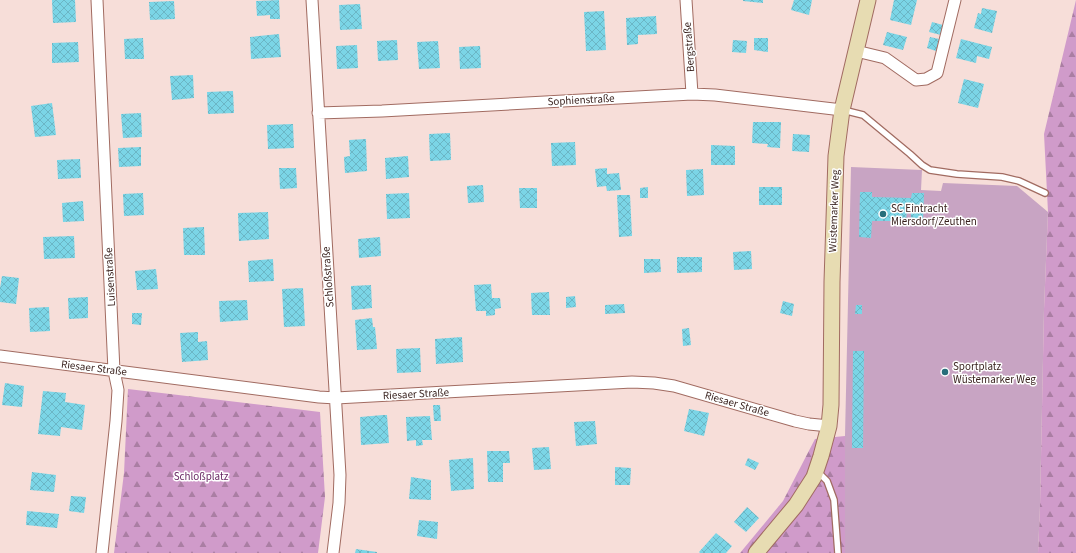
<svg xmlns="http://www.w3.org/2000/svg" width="1076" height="553" viewBox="0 0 1076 553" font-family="'Source Sans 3',sans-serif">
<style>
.forest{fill:url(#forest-firs)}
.pitch{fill:#c8a4c3}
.building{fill:url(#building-cross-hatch)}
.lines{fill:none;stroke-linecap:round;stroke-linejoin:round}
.service-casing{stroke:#a16b61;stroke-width:8}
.minor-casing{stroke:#a16b61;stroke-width:13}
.secondary-casing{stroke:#a16b61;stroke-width:17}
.service{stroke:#fff;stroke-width:5.5}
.minor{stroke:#fff;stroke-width:11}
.secondary{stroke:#e7dcb2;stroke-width:15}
.poi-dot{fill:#276e7b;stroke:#fff;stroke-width:1.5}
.labels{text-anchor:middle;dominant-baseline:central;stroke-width:3;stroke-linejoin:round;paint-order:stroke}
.street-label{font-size:11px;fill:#361f1b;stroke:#fff}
.poi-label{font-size:11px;fill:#361f1b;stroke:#fff;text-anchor:start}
.park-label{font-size:11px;fill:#692964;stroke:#fff}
</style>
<defs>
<pattern id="forest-firs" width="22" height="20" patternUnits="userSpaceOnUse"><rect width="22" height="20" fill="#d09bca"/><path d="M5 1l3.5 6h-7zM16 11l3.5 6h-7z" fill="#aa7ea3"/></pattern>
<pattern id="building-cross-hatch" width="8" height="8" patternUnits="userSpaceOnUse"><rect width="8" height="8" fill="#7bd5e6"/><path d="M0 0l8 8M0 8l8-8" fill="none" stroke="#6bb6c5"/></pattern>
</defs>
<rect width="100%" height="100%" fill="#f7ded9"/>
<path class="forest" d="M1076,0v553h-38l2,-47 4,-197 4,-97 -4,-78z
M128,389l192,23 5,85 -7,56h-204l10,-80z
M845,436v117h-105l43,-52 32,-62z"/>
<path class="pitch" d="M851,167l71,3 -1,20 20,1 2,-8 74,3 31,26 -4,97 -4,197 -2,47h-193v-117z"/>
<path class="building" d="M52,0h23l1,22 -23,1z
M279,0l1,19h-10v-4l-13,1 -1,-15z
M743,0h20v3l-20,-2z
M794,0h18l-3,15 -18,-5z
M894,0h23l-6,25 -21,-5z
M174,1l1,18 -25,1 -1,-18z
M360,4l2,25 -22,1 -1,-25z
M982,8l15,3 -5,22 -18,-5 4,-15 3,1z
M604,11l2,39 -20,1 -2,-39z
M656,16l1,18 -19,1v9l-11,1 -1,-27z
M932,22l11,3 -2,10 -12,-3z
M887,32l20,5 -4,13 -20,-5z
M279,34l2,23 -30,2 -1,-22z
M930,37l9,2 -3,12 -9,-3z
M143,38l1,21h-19l-1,-20z
M754,38h14v14l-14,-2z
M961,39l31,8 -3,12 -12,-3 -1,7 -20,-5z
M397,40l1,20 -20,1 -1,-20z
M733,40l14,1 -1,12 -14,-1z
M438,41l2,27 -21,1 -2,-27z
M78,42l1,20 -27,1v-20z
M357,45l1,23 -21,1 -1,-23z
M480,46l1,22 -21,1 -1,-22z
M193,75l1,23 -22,2 -2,-24z
M964,79l20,5 -6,24 -20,-5z
M233,91l1,22 -26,1 -1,-22z
M52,103l4,32 -21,2 -4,-31z
M141,113l1,24 -19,1 -2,-24z
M753,122h28l-1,26 -13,-1 1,-3 -16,-1z
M293,124l1,24 -26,1 -1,-24z
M450,133l1,27 -21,1 -1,-27z
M793,134l17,1 -1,17 -17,-1z
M366,139l1,32 -22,2 -1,-16 6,-1 -1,-16z
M575,142l1,23 -24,1 -1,-23z
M711,145l24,1v19h-24z
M141,147v19l-22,1 -1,-19z
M408,156l1,21 -23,2 -1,-21z
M80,159l1,19 -23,1 -1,-19z
M279,168h17l1,20 -17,1z
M607,168v6l12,-1 2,17 -14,1 -1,-5 -9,1 -2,-18z
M703,169l1,26 -17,1 -1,-26z
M483,185l1,17 -16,1 -1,-17z
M648,187v11h-8v-10z
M759,187h23v18h-23z
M519,188h18v20h-17z
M860,192h12v5l39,1 1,-5h12l-1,27 -12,-1v-10l-4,1 -1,11h-34l-1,17 -12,-1z
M143,193l1,22 -20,1 -1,-22z
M409,193l1,25 -23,1 -1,-25z
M617,195h13l2,41 -13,1z
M83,201l1,20 -21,1 -1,-19z
M268,212l1,27 -30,2 -1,-28z
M204,227l1,28h-21l-1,-27z
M74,236l1,22 -31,1 -1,-22z
M380,237l1,19 -22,2 -1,-19z
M751,251l1,18 -18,1 -1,-18z
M677,257h25v15l-25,1z
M273,259l1,22 -25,1 -1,-21z
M644,259h16l1,13 -17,1z
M156,269l2,20 -21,1 -2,-19z
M2,276l17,2 -3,26 -16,-2v-14z
M491,284l1,14h8l1,10 -6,1v6l-9,1v-5h-10l-2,-26z
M371,285l1,23 -20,2 -1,-24z
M303,288l2,38 -21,1 -2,-38z
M549,292l1,23h-18l-1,-22z
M575,296l1,11 -10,1v-11z
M88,297v21l-19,1 -1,-21z
M247,300l1,20 -28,2 -1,-21z
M783,301l11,3 -2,12 -12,-3z
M624,304l1,9 -20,1v-9z
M856,305h6v9h-7z
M49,307l1,24 -20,1 -1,-24z
M132,313h10l-1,12 -9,-1z
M372,318l1,9h2l2,22 -20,1 -2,-30z
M689,328l2,17 -8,1 -1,-17z
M198,332v10l9,-1 1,19 -26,2 -2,-29z
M462,337l1,25 -27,2 -1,-25z
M420,348l1,24 -24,1 -1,-24z
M853,351h11l-1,97h-11z
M5,383l19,3 -2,21 -20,-2z
M43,391l23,2 -1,9 20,3 -3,25 -21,-3 -1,9 -22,-2z
M433,405h7l1,16h-7z
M689,409l20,4 -5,23 -20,-5z
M383,415h4l2,28 -28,2 -1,-28z
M430,416l2,24h-10l1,5 -7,1v-6l-9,1 -1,-24z
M595,421l2,23 -21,2 -2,-24z
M549,447l2,22 -17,1 -2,-22z
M487,451h22l1,12h-7v19h-15z
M473,458l1,31 -23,2 -2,-31z
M748,458l11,5 -4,7 -10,-5z
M615,467l16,1 -1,17h-15z
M32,472l24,3 -2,17 -24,-2z
M411,477l20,3v20l-22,-1z
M71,496l15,1 -2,16 -15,-2z
M747,507l12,11 -13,14 -12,-10z
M27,511l32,3 -2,14 -31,-3z
M419,520l19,2 -1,17 -20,-3z
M716,533l16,13 -6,7h-26l-1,-1z
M356,549l21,3v1h-22z"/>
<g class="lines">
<defs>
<path id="service" d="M843,110l20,5 47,39 12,11 8,5 27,4 45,3 17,4 26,12
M817,471l10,10 7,19 4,53"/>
<path id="minor" d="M97,0l17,371 4,19 -2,31 -14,132
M312,0l28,475 -1,28 -6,50
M686,0l6,94
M856,51l29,7 31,22 10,-1 11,-6 18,-73
M318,113l64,-2 310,-17 23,1 127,15
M0,356l319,41 17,1 296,-16 22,1 20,3 121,35 14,3 20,2"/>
<path id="secondary" d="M756,553l40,-48 18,-28 7,-21 8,-30 2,-21 1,-123 4,-126 6,-46 26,-110"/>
</defs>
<use href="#service" class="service-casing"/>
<use href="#minor" class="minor-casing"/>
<use href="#secondary" class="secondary-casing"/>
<use href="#service" class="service"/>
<use href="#minor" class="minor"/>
<use href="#secondary" class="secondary"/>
</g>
<g class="poi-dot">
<circle cx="883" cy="214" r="4"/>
<circle cx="945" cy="372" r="4"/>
</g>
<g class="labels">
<g class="street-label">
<text transform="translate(689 47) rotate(-94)">Bergstraße</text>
<text transform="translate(581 100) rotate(-3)">Sophienstraße</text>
<text transform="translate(834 211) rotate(-88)">Wüstemarker Weg</text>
<text transform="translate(110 277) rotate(-93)">Luisenstraße</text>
<text transform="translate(328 277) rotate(-94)">Schloßstraße</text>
<text transform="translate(94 368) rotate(7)">Riesaer Straße</text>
<text transform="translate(416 394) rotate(-3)">Riesaer Straße</text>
<text transform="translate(737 404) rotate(16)">Riesaer Straße</text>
</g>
<g class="poi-label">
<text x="891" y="208">SC Eintracht<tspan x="891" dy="13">Miersdorf/Zeuthen</tspan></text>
<text x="953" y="366">Sportplatz<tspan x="953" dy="13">Wüstemarker Weg</tspan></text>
</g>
<g class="park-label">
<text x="201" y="476">Schloßplatz</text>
</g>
</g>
</svg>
